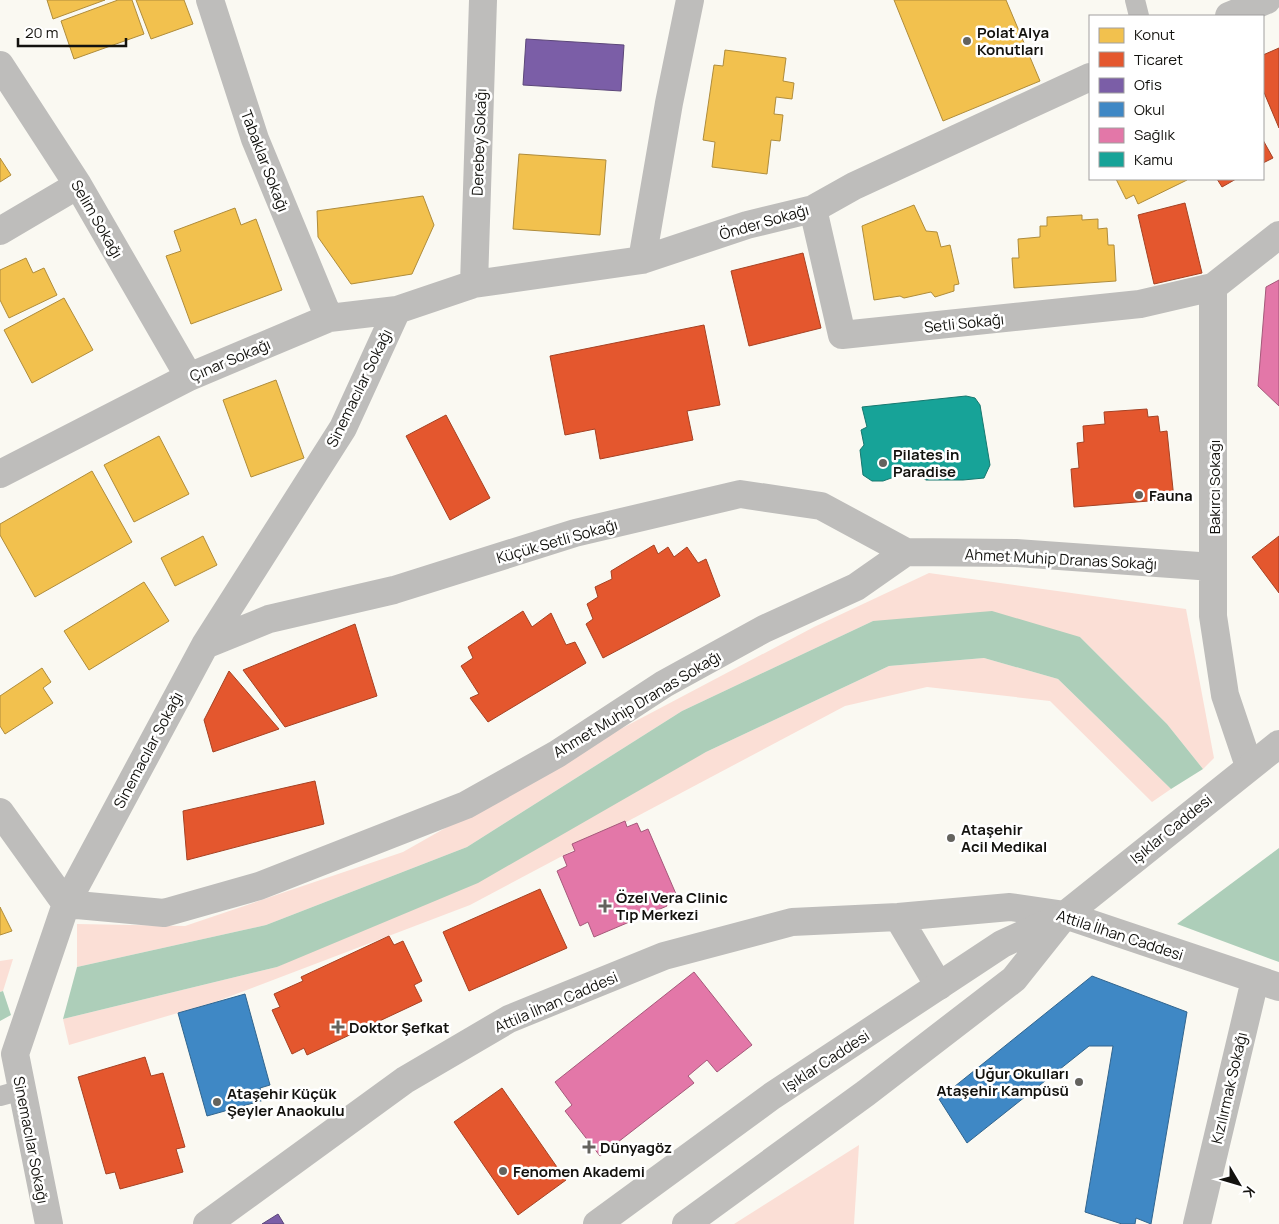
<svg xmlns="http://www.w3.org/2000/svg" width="1279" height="1224" viewBox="0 0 1279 1224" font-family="Manrope,sans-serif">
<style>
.green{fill:#fbdfd6}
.water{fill:#adceb9}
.homes{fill:#f2c14e;stroke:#af8c3b}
.shops{fill:#e4572e;stroke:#a54224}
.offices{fill:#7b5ea7;stroke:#5c4779}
.schools{fill:#3f88c5;stroke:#32658e}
.health{fill:#e377a8;stroke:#a5597a}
.public{fill:#17a398;stroke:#16786f}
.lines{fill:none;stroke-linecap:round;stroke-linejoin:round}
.service{stroke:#bebdbb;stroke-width:20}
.minor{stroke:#bebdbb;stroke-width:28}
.tertiary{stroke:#bebdbb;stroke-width:28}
.poi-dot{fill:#64635e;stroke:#fff;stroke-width:2}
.labels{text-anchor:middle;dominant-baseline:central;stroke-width:5;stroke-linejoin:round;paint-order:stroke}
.poi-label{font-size:15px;font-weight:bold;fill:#13120e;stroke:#fff;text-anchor:start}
.street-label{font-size:15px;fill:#13120e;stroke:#fff}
</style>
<rect width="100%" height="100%" fill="#faf9f2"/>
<path class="green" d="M929,573l257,36 28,149 -11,11 -36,-45 -87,-87 -207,-16 -191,90 -215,136 -201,78 -189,42v-43l108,2 218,-74 210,-119 201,-106z
M984,658l74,21 113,110 -19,13 -102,-101 -123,-14 -82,19 -375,199 -255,97 -146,43 -6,-26 214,-52 429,-215 183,-86z
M13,959l-10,32 -3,1v-31z
M859,1145l-5,79h-120z"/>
<path class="water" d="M992,611l88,26 87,87 36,45 -32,20 -113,-110 -74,-21 -95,8 -183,86 -228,131 -201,84 -214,52 14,-52 189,-42 201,-78 215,-136 191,-90z
M1279,848v114l-102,-38z
M3,991l8,24 -11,6v-29z"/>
<path class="homes" d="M47,0h58l-52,19z
M118,0h14l12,34 -70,25 -13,-38z
M136,0h48l9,24 -42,15z
M894,0h112l34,81 -97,40z
M725,50l61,8 -3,23 11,2 -2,16 -16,-2 -2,17 9,1 -3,26 -9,-1 -4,34 -55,-7 3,-25 -12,-2 11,-75 9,1z
M519,154l87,6 -6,75 -87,-6z
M0,158l11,17 -11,7z
M1116,179h70l1,1 -49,24 -4,-9 -8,4z
M423,196l11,29 -22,49 -61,10 -33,-47 -1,-26z
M914,205l12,26 11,1 4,15 9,-2 9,39 -5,1v6l-19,6 -4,-5 -27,6 -4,-2 -26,4 -12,-74z
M235,208l6,17 15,-6 26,71 -91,34 -25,-68 15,-5 -7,-20z
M1082,215v5l16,-1v10l9,-1 1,17h6l2,36 -102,7 -2,-30h7l-1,-19 22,-2v-11h7v-9z
M26,258l7,15 11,-5 13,27 -48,23 -9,-18v-30z
M64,298l29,52 -61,33 -28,-53z
M276,380l28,78 -53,19 -28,-77z
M159,436l30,58 -55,28 -30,-57z
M92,471l40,71 -97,55 -35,-62v-11z
M203,536l14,29 -42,21 -14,-28z
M144,582l25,39 -80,49 -25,-39z
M42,668l9,14 -8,6 10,15 -48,31 -5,-8v-30z
M0,907l12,24 -12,4z"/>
<path class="shops" d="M1279,48v80l-16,-38v-35z
M1263,140l10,18 -10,5z
M1217,179h19l-14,8z
M1185,203l17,70 -48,11 -16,-69z
M803,253l18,75 -72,18 -18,-75z
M704,325l16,80 -33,6 6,29 -93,19 -5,-30 -30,6 -15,-79z
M1147,409l1,8 10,-1 2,16 7,-1 7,68 -100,8 -3,-38 8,-1 -2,-25 7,-1 -1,-16 22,-2 -1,-12z
M446,415l44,83 -40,22 -44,-84z
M1279,536v57l-27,-36z
M654,545l4,9 10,-7 6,10 13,-10 11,16 8,-4 14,37 -117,62 -17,-34 7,-5 -6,-15 11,-7 -3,-10 17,-8 -1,-8z
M523,611l9,16 19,-14 15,32 9,-3 11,21 -98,59 -18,-24 9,-4 -18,-28 12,-8 -5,-11z
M355,624l22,72 -92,31 -42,-57z
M229,671l50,58 -66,23 -9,-32z
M315,781l9,43 -137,36 -4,-49z
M540,889l27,59 -98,43 -26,-59z
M389,936l5,9 9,-4 19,40 -8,4 8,16 -115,54 -3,-7 -12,6 -20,-44 8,-3 -6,-13 29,-13 -2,-4z
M145,1057l6,19 12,-3 22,74 -9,2 7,23 -63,17 -5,-17 -9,2 -28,-97z
M502,1088l64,92 -48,35 -64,-93z"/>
<path class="offices" d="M526,39l98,6 -3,46 -98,-6z
M278,1214l6,10h-22z"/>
<path class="schools" d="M1092,976l95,36 -36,212 -15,-6 -1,6h-13l-37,-12 28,-166h-24l-122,97 -28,-44z
M245,994l25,91 -10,3 4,12 -57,16 -29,-103z"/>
<path class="health" d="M1279,280v126l-21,-20 8,-99z
M625,821l2,6 10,-4 4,9 7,-3 28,65 -12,5 3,7 -73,31 -6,-15 -8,4 -23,-55 10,-5 -4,-10 12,-5 -3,-7z
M694,972l58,73 -35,27 -10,-12 -19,16 6,7 -94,73 -35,-45 7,-6 -17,-23z"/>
<path class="public" d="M966,396l9,2 5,7 10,60 -6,13 -21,2h-37l-6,-4v-7l-24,1 -2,7 -11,4h-11l-9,-6 -3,-25 4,-5 -3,-15 6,-3 -5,-20z"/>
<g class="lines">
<path class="service" d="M1135,0l4,16
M0,1096l22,-6"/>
<path class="minor" d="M210,0l45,139 74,179
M1229,16l38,-16
M0,65l78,120 111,192
M813,209l29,126 298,-31 73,-17
M0,231l78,-46
M642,260l27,-157 21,-103
M474,284l9,-284
M0,474l189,-97 140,-59 68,-8 77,-26 168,-24 105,-35 66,-16 41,-23 236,-109
M205,645l64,-26 125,-29 181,-57 165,-39 81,12 85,46
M1249,766l-24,-71 -12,-79v-329l66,-52
M0,812l66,92 98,9 95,-27 207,-81 91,-51 107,-70 100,-55 92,-42 50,-35 110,1 197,14
M898,917l41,69
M49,1224l-34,-170 51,-150 139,-259 138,-217 54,-118
M207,1224l198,-144 104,-61 155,-63 128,-34 106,-5 112,-10 55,8 214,72
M1197,1224l58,-244"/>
<path class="tertiary" d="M597,1224l175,-128 230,-152 59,-27
M686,1224l180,-131 148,-114 51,-64 214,-171"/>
</g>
<g class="poi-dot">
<circle cx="967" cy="41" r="5"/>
<circle cx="883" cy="463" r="5"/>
<circle cx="1139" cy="495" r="5"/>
<circle cx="951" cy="838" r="5"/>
<path d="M602.5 898.5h5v5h5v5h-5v5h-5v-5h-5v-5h5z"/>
<path d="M335.5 1019.5h5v5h5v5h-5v5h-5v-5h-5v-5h5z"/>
<circle cx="1079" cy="1082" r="5"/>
<circle cx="217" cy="1102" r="5"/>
<path d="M586.5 1139.5h5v5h5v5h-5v5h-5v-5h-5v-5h5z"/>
<circle cx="503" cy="1171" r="5"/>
</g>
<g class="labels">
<g class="poi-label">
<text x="977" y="32">Polat Alya<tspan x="977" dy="17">Konutları</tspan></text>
<text x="893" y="454">Pilates in<tspan x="893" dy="17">Paradise</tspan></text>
<text x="1149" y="495">Fauna</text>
<text x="961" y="829">Ataşehir<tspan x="961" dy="17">Acil Medikal</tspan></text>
<text x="616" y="897">Özel Vera Clinic<tspan x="616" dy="17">Tıp Merkezi</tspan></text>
<text x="349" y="1027">Doktor Şefkat</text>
<text x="1069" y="1073" text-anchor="end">Uğur Okulları<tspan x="1069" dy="17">Ataşehir Kampüsü</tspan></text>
<text x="227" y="1093">Ataşehir Küçük<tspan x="227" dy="17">Şeyler Anaokulu</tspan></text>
<text x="600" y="1147">Dünyagöz</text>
<text x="513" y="1171">Fenomen Akademi</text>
</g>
<g class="street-label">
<text transform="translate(479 142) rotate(-88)">Derebey Sokağı</text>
<text transform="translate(265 161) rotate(69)">Tabaklar Sokağı</text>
<text transform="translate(97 219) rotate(60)">Selim Sokağı</text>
<text transform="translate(764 222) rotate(-16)">Önder Sokağı</text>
<text transform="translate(964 323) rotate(-6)">Setli Sokağı</text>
<text transform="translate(230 360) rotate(-23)">Çınar Sokağı</text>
<text transform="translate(359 388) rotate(-64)">Sinemacılar Sokağı</text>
<text transform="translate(1214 487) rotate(-90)">Bakırcı Sokağı</text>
<text transform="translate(557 541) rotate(-16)">Küçük Setli Sokağı</text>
<text transform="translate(1061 559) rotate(3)">Ahmet Muhip Dranas Sokağı</text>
<text transform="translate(637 704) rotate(-31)">Ahmet Muhip Dranas Sokağı</text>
<text transform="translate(148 750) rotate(-62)">Sinemacılar Sokağı</text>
<text transform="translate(1171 829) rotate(-39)">Işıklar Caddesi</text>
<text transform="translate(1120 935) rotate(18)">Attila İlhan Caddesi</text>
<text transform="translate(556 1002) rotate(-23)">Attila İlhan Caddesi</text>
<text transform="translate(826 1061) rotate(-33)">Işıklar Caddesi</text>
<text transform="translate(1229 1088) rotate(-77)">Kızılırmak Sokağı</text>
<text transform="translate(31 1140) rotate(79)">Sinemacılar Sokağı</text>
</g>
</g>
<rect x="1089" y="15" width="175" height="165" fill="#ffffff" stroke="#a1a09f"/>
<rect x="1099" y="28" width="25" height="15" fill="#f2c14e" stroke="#a1a09f"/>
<text x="1134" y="40" font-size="15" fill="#13120e">Konut</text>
<rect x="1099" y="52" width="25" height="15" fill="#e4572e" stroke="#a1a09f"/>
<text x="1134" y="65" font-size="15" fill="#13120e">Ticaret</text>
<rect x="1099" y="78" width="25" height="15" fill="#7b5ea7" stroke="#a1a09f"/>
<text x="1134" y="90" font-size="15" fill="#13120e">Ofis</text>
<rect x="1099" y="102" width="25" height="15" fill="#3f88c5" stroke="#a1a09f"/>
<text x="1134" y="115" font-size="15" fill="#13120e">Okul</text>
<rect x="1099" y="128" width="25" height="15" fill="#e377a8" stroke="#a1a09f"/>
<text x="1134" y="140" font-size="15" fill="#13120e">Sağlık</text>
<rect x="1099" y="152" width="25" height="15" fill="#17a398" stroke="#a1a09f"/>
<text x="1134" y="165" font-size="15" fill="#13120e">Kamu</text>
<g transform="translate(1239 1184) rotate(128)" stroke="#ffffff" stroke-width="4" paint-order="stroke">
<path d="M0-4L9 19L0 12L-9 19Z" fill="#13120e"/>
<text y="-8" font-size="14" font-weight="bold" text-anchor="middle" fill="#13120e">K</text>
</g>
<path d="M18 38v8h108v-8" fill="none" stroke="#13120e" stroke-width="2.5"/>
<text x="25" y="38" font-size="15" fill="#13120e" stroke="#ffffff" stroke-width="4" paint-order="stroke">20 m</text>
</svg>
